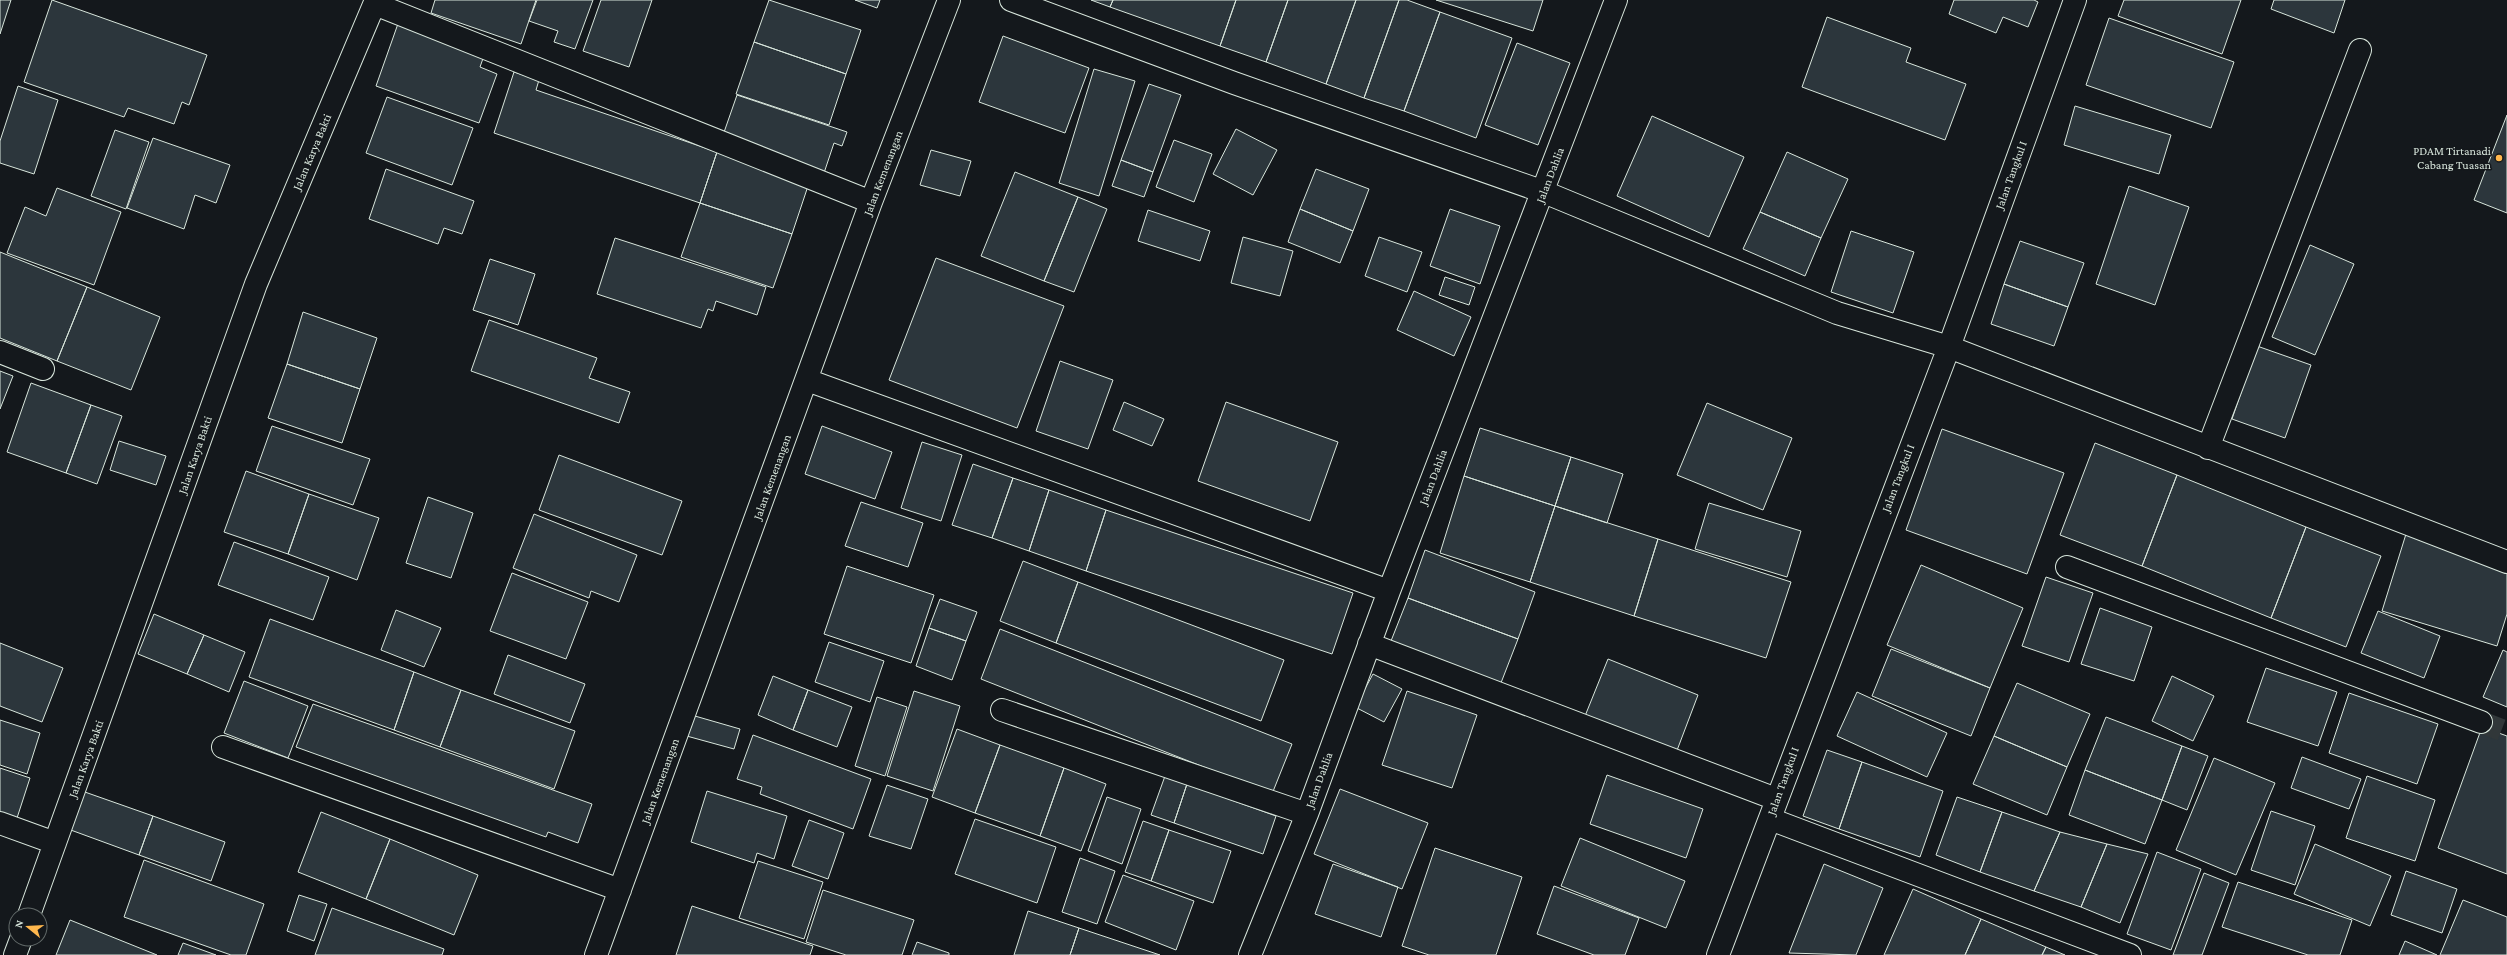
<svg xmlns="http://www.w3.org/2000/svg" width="2507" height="955" viewBox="0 0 2507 955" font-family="'Crimson Pro',serif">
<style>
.building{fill:#2c363c;stroke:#d8e6dc}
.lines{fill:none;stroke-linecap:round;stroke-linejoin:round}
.street-tunnel{stroke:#313739;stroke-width:22;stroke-dasharray:22 11;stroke-linecap:butt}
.street-casing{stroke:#d8e6dc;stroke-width:24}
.street{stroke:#14181c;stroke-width:22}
.poi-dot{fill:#ffb74d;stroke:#14181c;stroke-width:1.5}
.labels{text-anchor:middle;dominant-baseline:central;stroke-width:3;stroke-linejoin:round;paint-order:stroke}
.poi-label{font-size:12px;fill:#d8e6dc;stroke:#14181c;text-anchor:end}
.street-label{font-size:12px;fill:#d8e6dc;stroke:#14181c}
</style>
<rect width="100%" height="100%" fill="#14181c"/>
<path class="building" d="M0,0h11l-11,34z
M52,0l155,55 -18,50 -7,-3 -8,22 -46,-16 -4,9 -100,-35z
M435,0h101l-15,44 -90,-31z
M537,0h56l-18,49 -21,-7 4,-11 -29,-10z
M601,0h51l-23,67 -46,-16z
M769,0l92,30 -15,44 -92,-32z
M855,0h25l-3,8z
M1091,0h22l-3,7z
M1113,0h123l-16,46 -110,-39z
M1236,0h52l-22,62 -46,-16z
M1288,0h68l-30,84 -60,-22z
M1356,0h43l-35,98 -38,-14z
M1399,0h8l33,12 -36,99 -40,-13z
M1436,0h107l-10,31z
M1954,0h80l4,2 -10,25 -25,-10 -7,16 -47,-19z
M2124,0h117l-19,54 -104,-38z
M2274,0h71l-11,33 -63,-24z
M1440,12l72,26 -36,100 -72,-27z
M1827,17l84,31 -5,14 60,22 -21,56 -143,-53z
M400,18l86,32 -6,17 17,7 -18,49 -103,-37z
M2109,18l125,44 -23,66 -125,-43z
M1003,36l86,32 -24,65 -86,-31z
M754,42l92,32 -17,51 -93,-31z
M1517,43l53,20 -32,82 -53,-20z
M1094,69l41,12 -36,115 -40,-13z
M514,72l25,8 -3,10 181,62 -17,51 -206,-70z
M1149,84l32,11 -28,77 -32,-12z
M18,86l40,14 -24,74 -34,-11v-22z
M737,95l110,37 -5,14 -8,-3 -10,30 -102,-35z
M387,97l86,31 -21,57 -86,-32z
M2075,106l96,29 -12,39 -95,-29z
M2507,115v98l-33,-13z
M1652,116l92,41 -35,80 -92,-41z
M1236,129l41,21 -24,45 -40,-21z
M115,130l34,12 -23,67 -35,-13z
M153,138l77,27 -14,38 -21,-8 -11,34 -57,-21z
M1174,140l38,14 -18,48 -38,-15z
M931,150l40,11 -11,35 -40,-11z
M717,152l92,31 -17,51 -92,-31z
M1787,152l61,27 -27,59 -61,-26z
M1121,160l32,12 -9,25 -32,-11z
M386,169l88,32 -12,33 -18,-6 -6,16 -69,-25z
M1316,169l53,20 -16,42 -53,-22z
M1015,172l63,25 -34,84 -63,-25z
M2129,186l60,21 -34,98 -59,-21z
M57,188l64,24 -27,73 -87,-32 18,-46 21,9z
M1078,197l29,12 -33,83 -30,-11z
M700,203l92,31 -19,54 -92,-31z
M1300,209l53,22 -13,32 -52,-21z
M1450,209l50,17 -20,58 -50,-18z
M1148,210l62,21 -10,30 -62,-20z
M1760,212l61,26 -16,38 -62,-27z
M1851,231l63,21 -21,61 -62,-21z
M1243,237l50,14 -13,45 -49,-13z
M1379,237l43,15 -15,40 -42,-16z
M615,238l151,49 -9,28 -41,-14 -3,10 -5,-2 -7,19 -104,-34z
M2020,241l64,22 -16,44 -64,-23z
M2310,245l44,19 -39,91 -43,-18z
M0,252l87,35 -30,74 -57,-23z
M936,258l128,48 -47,122 -128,-48z
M490,259l45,15 -17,51 -45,-15z
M1445,277l30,10 -6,18 -30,-10z
M2004,284l64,23 -14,39 -63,-22z
M87,287l73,30 -29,73 -74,-29z
M1414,291l57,26 -17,39 -57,-26z
M303,312l74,26 -17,51 -73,-25z
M489,320l108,38 -8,20 41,14 -11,31 -148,-52z
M2257,346l54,19 -26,73 -53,-19z
M1060,361l53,19 -25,69 -52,-18z
M287,364l73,25 -18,54 -74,-25z
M0,371l13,5 -13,33z
M31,383l60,22 -25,68 -59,-21z
M1124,402l40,17 -12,27 -39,-16z
M1226,402l112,40 -28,79 -112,-40z
M1707,403l85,35 -29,72 -86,-35z
M91,405l31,11 -25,68 -31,-11z
M272,426l98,33 -17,46 -97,-34z
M822,426l70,26 -17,47 -70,-25z
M1480,428l91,29 -16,49 -91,-30z
M1942,429l122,44 -37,101 -121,-44z
M119,441l47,15 -10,29 -46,-15z
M922,442l40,13 -21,66 -40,-13z
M2095,443l82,32 -35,91 -82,-31z
M559,455l123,46 -20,54 -123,-45z
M1571,457l52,17 -16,49 -52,-17z
M973,464l40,14 -21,60 -40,-13z
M246,471l63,23 -21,60 -64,-22z
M2177,475l129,52 -35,91 -129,-52z
M1464,476l91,30 -25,76 -90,-29z
M1013,478l36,12 -20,61 -37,-13z
M1049,490l57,20 -20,61 -57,-20z
M309,494l70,24 -22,62 -69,-26z
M428,497l45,16 -22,65 -45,-15z
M861,502l62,21 -15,44 -63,-21z
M1709,503l92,28 -14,46 -92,-28z
M1555,506l103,33 -24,77 -104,-34z
M1106,510l247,83 -21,61 -246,-83z
M534,514l103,41 -18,47 -28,-11 -2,7 -76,-30z
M2306,527l75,29 -35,91 -75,-29z
M2406,534l101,31v49l-10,32 -115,-35z
M1658,539l133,43 -25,76 -132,-42z
M234,542l95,35 -16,43 -95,-35z
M1425,550l110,42 -17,47 -110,-41z
M1023,561l55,21 -22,61 -56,-22z
M1921,565l102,43 -33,80 -103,-43z
M847,566l87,29 -23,68 -87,-29z
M512,573l76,29 -22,57 -76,-28z
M2046,577l47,16 -24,69 -47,-16z
M1078,582l206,78 -23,61 -205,-78z
M1408,598l110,41 -19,49 -110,-42z
M940,599l37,13 -11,29 -37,-13z
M2100,608l52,19 -18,54 -53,-17z
M396,610l45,18 -17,39 -43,-17z
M2378,611l62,25 -16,42 -63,-25z
M154,614l50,21 -17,39 -49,-20z
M270,619l144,53 -20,58 -145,-53z
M929,628l37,13 -14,39 -36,-14z
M1000,629l292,115 -20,50 -291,-115z
M204,635l41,17 -16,40 -42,-18z
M829,642l55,19 -14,41 -55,-20z
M0,643l63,25 -21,54 -42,-16z
M1891,649l99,39 -19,48 -99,-40z
M2503,650l4,2v55l-24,-10z
M508,655l77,29 -15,39 -76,-29z
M1608,659l90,36 -22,58 -91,-37z
M2266,668l71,24 -19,54 -71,-24z
M414,672l47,18 -21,57 -46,-17z
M1373,674l29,15 -18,33 -29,-15z
M773,676l35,14 -15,40 -35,-15z
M2172,676l42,20 -21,45 -41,-20z
M244,681l64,25 -20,52 -64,-25z
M2017,683l73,31 -23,53 -73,-31z
M461,690l114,41 -21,58 -114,-42z
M808,690l44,17 -15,40 -44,-17z
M914,691l46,15 -27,85 -46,-15z
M1407,691l70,24 -25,73 -70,-23z
M1857,692l90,41 -20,44 -90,-41z
M2349,693l89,31 -21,60 -88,-31z
M877,697l30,10 -22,69 -30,-10z
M313,704l279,100 -14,39 -30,-11 -2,5 -250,-90z
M688,714l52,15 -6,20 -51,-14z
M2106,717l76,29 -20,54 -77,-30z
M0,720l40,13 -13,41 -27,-9z
M2482,727l25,9v138l-69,-26z
M957,729l43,16 -25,68 -43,-16z
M753,735l118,44 -18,50 -93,-35 2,-7 -25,-8z
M1994,736l73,31 -20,48 -74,-31z
M1000,745l64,23 -24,68 -65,-23z
M2182,746l26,10 -21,54 -25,-10z
M1827,750l35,12 -23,67 -36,-13z
M2302,757l59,22 -12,30 -58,-21z
M2214,758l61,25 -39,92 -60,-25z
M1862,762l81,29 -23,66 -81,-28z
M0,768l30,10 -13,40 -17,-5z
M1064,768l42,16 -25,67 -41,-15z
M2085,770l77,30 -17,44 -76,-29z
M1607,775l96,34 -17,49 -96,-34z
M1165,776l22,8 -13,39 -23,-8z
M2367,776l68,24 -20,61 -69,-23z
M1187,784l89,32 -13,38 -89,-31z
M887,785l41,14 -17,50 -42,-13z
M1340,789l88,34 -26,66 -88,-35z
M82,791l71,25 -14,39 -71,-26z
M707,791l80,25 -13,43 -17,-6 -3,10 -63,-21z
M1107,797l34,12 -19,55 -34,-13z
M1957,797l45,15 -22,60 -44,-17z
M2271,811l44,15 -20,59 -44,-15z
M321,812l69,27 -24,60 -68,-27z
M2002,812l58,20 -26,59 -54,-19z
M153,816l72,26 -14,39 -72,-26z
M975,819l81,28 -19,56 -82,-29z
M809,820l35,13 -16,46 -36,-13z
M1143,821l26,9 -18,51 -26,-9z
M1169,830l62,21 -18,52 -62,-22z
M2060,832l47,12 -26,63 -47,-16z
M1580,838l105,43 -19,47 -105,-42z
M390,839l88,36 -24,60 -88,-36z
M2107,844l41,10 -28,69 -39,-16z
M2315,844l76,32 -21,50 -76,-32z
M1435,848l87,29 -26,78h-67l-27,-9z
M2157,852l44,17 -30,81 -44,-16z
M1080,858l35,13 -18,53 -35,-12z
M144,860l120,44 -18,51h-15l-107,-38z
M758,861l65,21 -19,57 -65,-21z
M1333,864l65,23 -17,50 -66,-23z
M1824,864l59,24 -27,67 -67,-2z
M2406,871l51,18 -15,44 -51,-18z
M2204,873l25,10 -27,72h-29z
M1123,875l71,26 -18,49 -71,-28z
M2238,882l114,38 -12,35h-32l-86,-28z
M1554,886l85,32 -14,37h-31l-57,-21z
M1913,889l68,30 -16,36h-81z
M823,890l91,30 -12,35h-56l-40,-13z
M299,895l28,9 -13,37 -27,-10z
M2463,900l44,17v38h-67z
M692,906l121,40 -3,9h-134z
M332,908l112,41 -2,6h-127z
M1028,911l51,17 -9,27h-56z
M1981,919l65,28 -4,8h-77z
M70,920l87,35h-101z
M1079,928l81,27h-90z
M2405,941l32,14h-38z
M917,942l32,11v2h-37z
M183,943l33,12h-38z
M2046,947l19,8h-23z"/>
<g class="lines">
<path class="street-tunnel" d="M2481,722l26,10"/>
<defs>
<path id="street" d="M1011,0l223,83 310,109 293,121 112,34 558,215
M375,4l496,198
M0,352l43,17
M807,380l582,211
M2208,448l152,-398
M2067,567l414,155
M1369,644l407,155
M1002,710l305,104
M223,747l397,143
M1770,819l360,136
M0,823l55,20
M29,915l227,-631 120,-284
M15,955l6,-16
M596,955l275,-753 78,-202
M1250,955l57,-141 82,-223 227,-591
M1718,955l231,-608 126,-347"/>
</defs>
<use href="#street" class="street-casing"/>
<use href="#street" class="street"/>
</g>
<circle class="poi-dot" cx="2499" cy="158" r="4"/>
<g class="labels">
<g class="poi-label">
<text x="2491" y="151">PDAM Tirtanadi<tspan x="2491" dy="14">Cabang Tuasan</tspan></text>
</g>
<g class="street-label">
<text transform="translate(312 152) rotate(-67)">Jalan Karya Bakti</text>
<text transform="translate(883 173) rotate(-69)">Jalan Kemenangan</text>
<text transform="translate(1550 175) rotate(-69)">Jalan Dahlia</text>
<text transform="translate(2011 175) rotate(-70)">Jalan Tangkul I</text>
<text transform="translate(195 455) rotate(-71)">Jalan Karya Bakti</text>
<text transform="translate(772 477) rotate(-70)">Jalan Kemenangan</text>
<text transform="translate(1433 477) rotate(-69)">Jalan Dahlia</text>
<text transform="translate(1898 478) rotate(-69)">Jalan Tangkul I</text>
<text transform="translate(86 759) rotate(-70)">Jalan Karya Bakti</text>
<text transform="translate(1319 780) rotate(-70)">Jalan Dahlia</text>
<text transform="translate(660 781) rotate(-70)">Jalan Kemenangan</text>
<text transform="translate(1783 781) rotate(-70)">Jalan Tangkul I</text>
</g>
</g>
<g transform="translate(28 927) rotate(288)"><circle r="19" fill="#14181c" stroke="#626a69"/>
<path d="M0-3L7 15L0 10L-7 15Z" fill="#ffb74d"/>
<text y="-6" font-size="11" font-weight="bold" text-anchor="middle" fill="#d8e6dc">N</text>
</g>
</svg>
